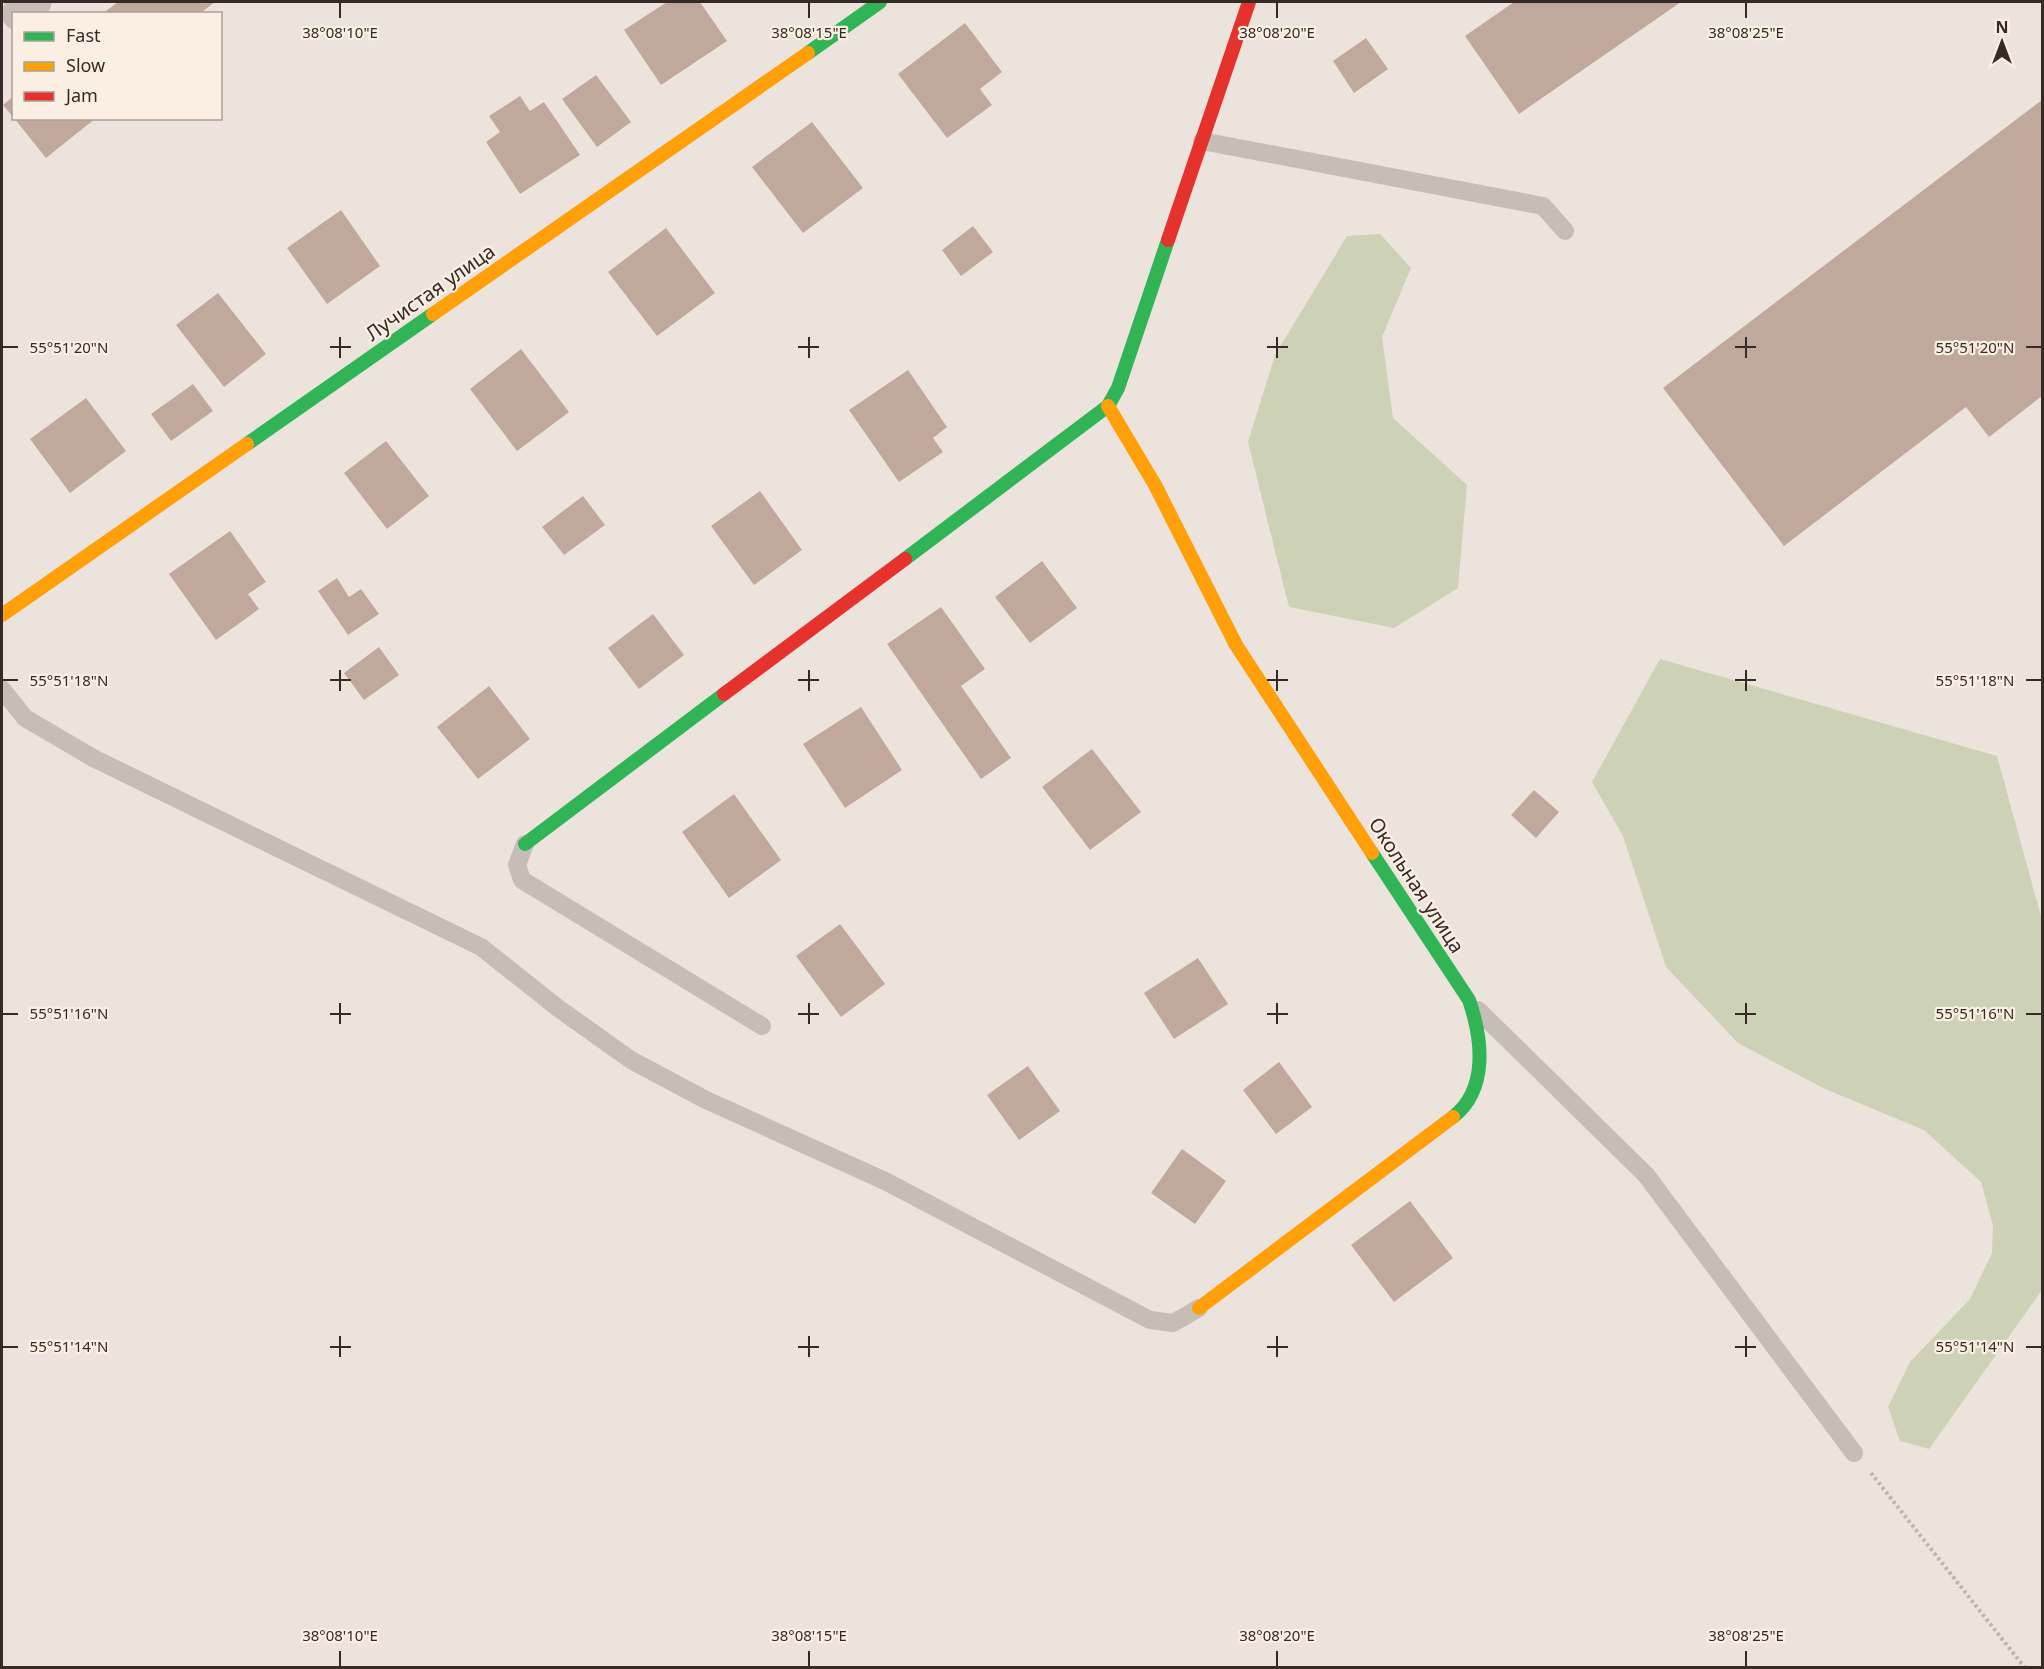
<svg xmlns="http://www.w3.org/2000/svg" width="2044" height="1669" viewBox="0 0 2044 1669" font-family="'Noto Sans',sans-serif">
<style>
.green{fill:#cdd1b6}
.building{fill:#c1a89d}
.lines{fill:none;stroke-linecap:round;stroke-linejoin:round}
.path{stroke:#bdb5af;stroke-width:4;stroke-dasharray:3 3;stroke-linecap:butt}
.lane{stroke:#c5bdb6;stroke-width:18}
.street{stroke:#c5bdb6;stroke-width:33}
.fast{stroke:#30b455;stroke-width:14}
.slow{stroke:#ff9f0a;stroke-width:14}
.jam{stroke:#e5322d;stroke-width:14}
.ticks{fill:none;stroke:#352a25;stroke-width:2}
.labels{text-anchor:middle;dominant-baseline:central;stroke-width:4.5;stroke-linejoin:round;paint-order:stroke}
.street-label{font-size:20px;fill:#352a25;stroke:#faefe2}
.ticks-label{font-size:15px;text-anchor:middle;fill:#352a25;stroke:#faefe2;stroke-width:4.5;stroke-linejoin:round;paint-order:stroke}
</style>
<rect width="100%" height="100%" fill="#ece4dc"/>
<path class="green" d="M1380,234l31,34 -29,69 11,81 74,67 -9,103 -64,40 -105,-21 -41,-165 27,-87 72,-119z
M1660,659l337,97 45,164v370l-113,159 -29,-8 -12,-34 22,-45 60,-63 22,-46 1,-28 -12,-43 -57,-52 -99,-41 -87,-46 -72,-76 -43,-131 -31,-54z"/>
<path class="building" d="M118,2h97l-16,12h-91l-2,-3z
M667,2h33l27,39 -66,44 -37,-55z
M1514,2h167l-162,112 -54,-78z
M965,23l37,49 -22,17 12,16 -45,33 -49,-64z
M1366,38l22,31 -34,24 -21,-32z
M596,75l35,47 -34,25 -35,-48z
M14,96v22l-11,-13z
M520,96l10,15 14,-9 36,53 -60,39 -34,-52 14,-10 -11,-16z
M2042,100v296l-53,41 -23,-30 -182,139 -121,-158z
M14,118h82l-50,40z
M812,122l51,66 -60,45 -51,-66z
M341,210l39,56 -53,38 -40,-56z
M973,226l20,26 -32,24 -19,-26z
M666,228l49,65 -58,43 -49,-64z
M218,293l48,61 -42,33 -48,-62z
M521,349l48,63 -52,39 -47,-62z
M908,370l39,57 -14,11 10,14 -44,30 -50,-72z
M193,384l20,27 -42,30 -20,-27z
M86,398l40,53 -56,42 -40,-54z
M386,441l43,55 -42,33 -43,-56z
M760,491l42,59 -48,35 -43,-59z
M583,496l22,29 -41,30 -22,-28z
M230,531l36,51 -18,12 11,15 -43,31 -47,-66z
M1042,561l35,47 -47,35 -35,-46z
M337,578l12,19 12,-8 18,25 -31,21 -30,-44z
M941,607l44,62 -24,17 50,72 -30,21 -94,-135z
M653,614l31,41 -45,34 -31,-41z
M379,647l20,28 -35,25 -20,-27z
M489,686l41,53 -52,40 -41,-52z
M861,707l41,63 -57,38 -42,-64z
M1092,749l49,63 -51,38 -48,-63z
M1534,790l25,22 -23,26 -25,-23z
M734,794l47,66 -52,38 -47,-66z
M840,924l45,60 -44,33 -45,-61z
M1198,958l30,46 -54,35 -30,-46z
M1279,1062l33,45 -36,27 -33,-44z
M1028,1066l32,45 -41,29 -32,-45z
M1182,1149l44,32 -31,43 -44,-31z
M1410,1201l43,57 -59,44 -43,-57z"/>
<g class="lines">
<path class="path" d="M1871,1473l154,195"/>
<path class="lane" d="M1202,141l341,65 22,25
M2,689l23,29 70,41 386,188 77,61 73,52 75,40 179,81 265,139 23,3 26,-15
M525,844l-8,21 5,15 240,146
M1478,1010l168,165 208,278"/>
<path class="street" d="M18,14l17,-12"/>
<path class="fast" d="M808,53l72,-51
M247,444l186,-130
M905,559l203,-153 10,-18 50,-148
M525,844l199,-150
M1372,853l97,147c13,38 20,89 -16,117"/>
<path class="slow" d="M433,314l375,-261
M1108,406l47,79 81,160 136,208
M2,615l245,-171
M1199,1308l254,-191"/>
<path class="jam" d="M1168,240l81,-238
M724,694l181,-135"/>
</g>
<path class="ticks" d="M340,3v15M809,3v15M1277,3v15M1746,3v15M340,337v21M809,337v21M1277,337v21M1746,337v21M3,347h15M330,347h21M798,347h21M1267,347h21M1735,347h21M2026,347h15M340,670v21M809,670v21M1277,670v21M1746,670v21M3,680h15M330,680h21M798,680h21M1267,680h21M1735,680h21M2026,680h15M340,1003v21M809,1003v21M1277,1003v21M1746,1003v21M3,1014h15M330,1014h21M798,1014h21M1267,1014h21M1735,1014h21M2026,1014h15M340,1336v21M809,1336v21M1277,1336v21M1746,1336v21M3,1347h15M330,1347h21M798,1347h21M1267,1347h21M1735,1347h21M2026,1347h15M340,1651v15M809,1651v15M1277,1651v15M1746,1651v15"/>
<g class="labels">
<g class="street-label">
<text transform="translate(430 292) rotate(-35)">Лучистая улица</text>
<text transform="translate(1417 885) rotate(57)">Окольная улица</text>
</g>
</g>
<g class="ticks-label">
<text x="340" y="38">38°08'10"E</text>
<text x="809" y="38">38°08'15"E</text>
<text x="1277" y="38">38°08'20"E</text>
<text x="1746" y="38">38°08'25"E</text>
<text x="69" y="353">55°51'20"N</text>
<text x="1975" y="353">55°51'20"N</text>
<text x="69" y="686">55°51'18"N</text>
<text x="1975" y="686">55°51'18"N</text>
<text x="69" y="1019">55°51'16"N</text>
<text x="1975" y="1019">55°51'16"N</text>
<text x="69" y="1352">55°51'14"N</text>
<text x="1975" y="1352">55°51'14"N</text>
<text x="340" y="1641">38°08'10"E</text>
<text x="809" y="1641">38°08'15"E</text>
<text x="1277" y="1641">38°08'20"E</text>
<text x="1746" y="1641">38°08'25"E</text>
</g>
<rect width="2044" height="1669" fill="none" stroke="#352a25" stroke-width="6"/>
<rect x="12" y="12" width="210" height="108" fill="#faefe2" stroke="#aba096" stroke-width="1.5"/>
<rect x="24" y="32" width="30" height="9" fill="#30b455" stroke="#aba096" stroke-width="1.5"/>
<text x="66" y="42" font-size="18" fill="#352a25">Fast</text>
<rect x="24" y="62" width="30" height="9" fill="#ff9f0a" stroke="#aba096" stroke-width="1.5"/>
<text x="66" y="72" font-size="18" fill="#352a25">Slow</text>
<rect x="24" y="92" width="30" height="9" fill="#e5322d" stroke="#aba096" stroke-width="1.5"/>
<text x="66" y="102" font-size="18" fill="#352a25">Jam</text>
<g transform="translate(2002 42)" stroke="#faefe2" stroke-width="4.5" paint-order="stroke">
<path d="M0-4.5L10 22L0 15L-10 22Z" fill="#352a25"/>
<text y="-9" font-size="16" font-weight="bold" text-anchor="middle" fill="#352a25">N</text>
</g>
</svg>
